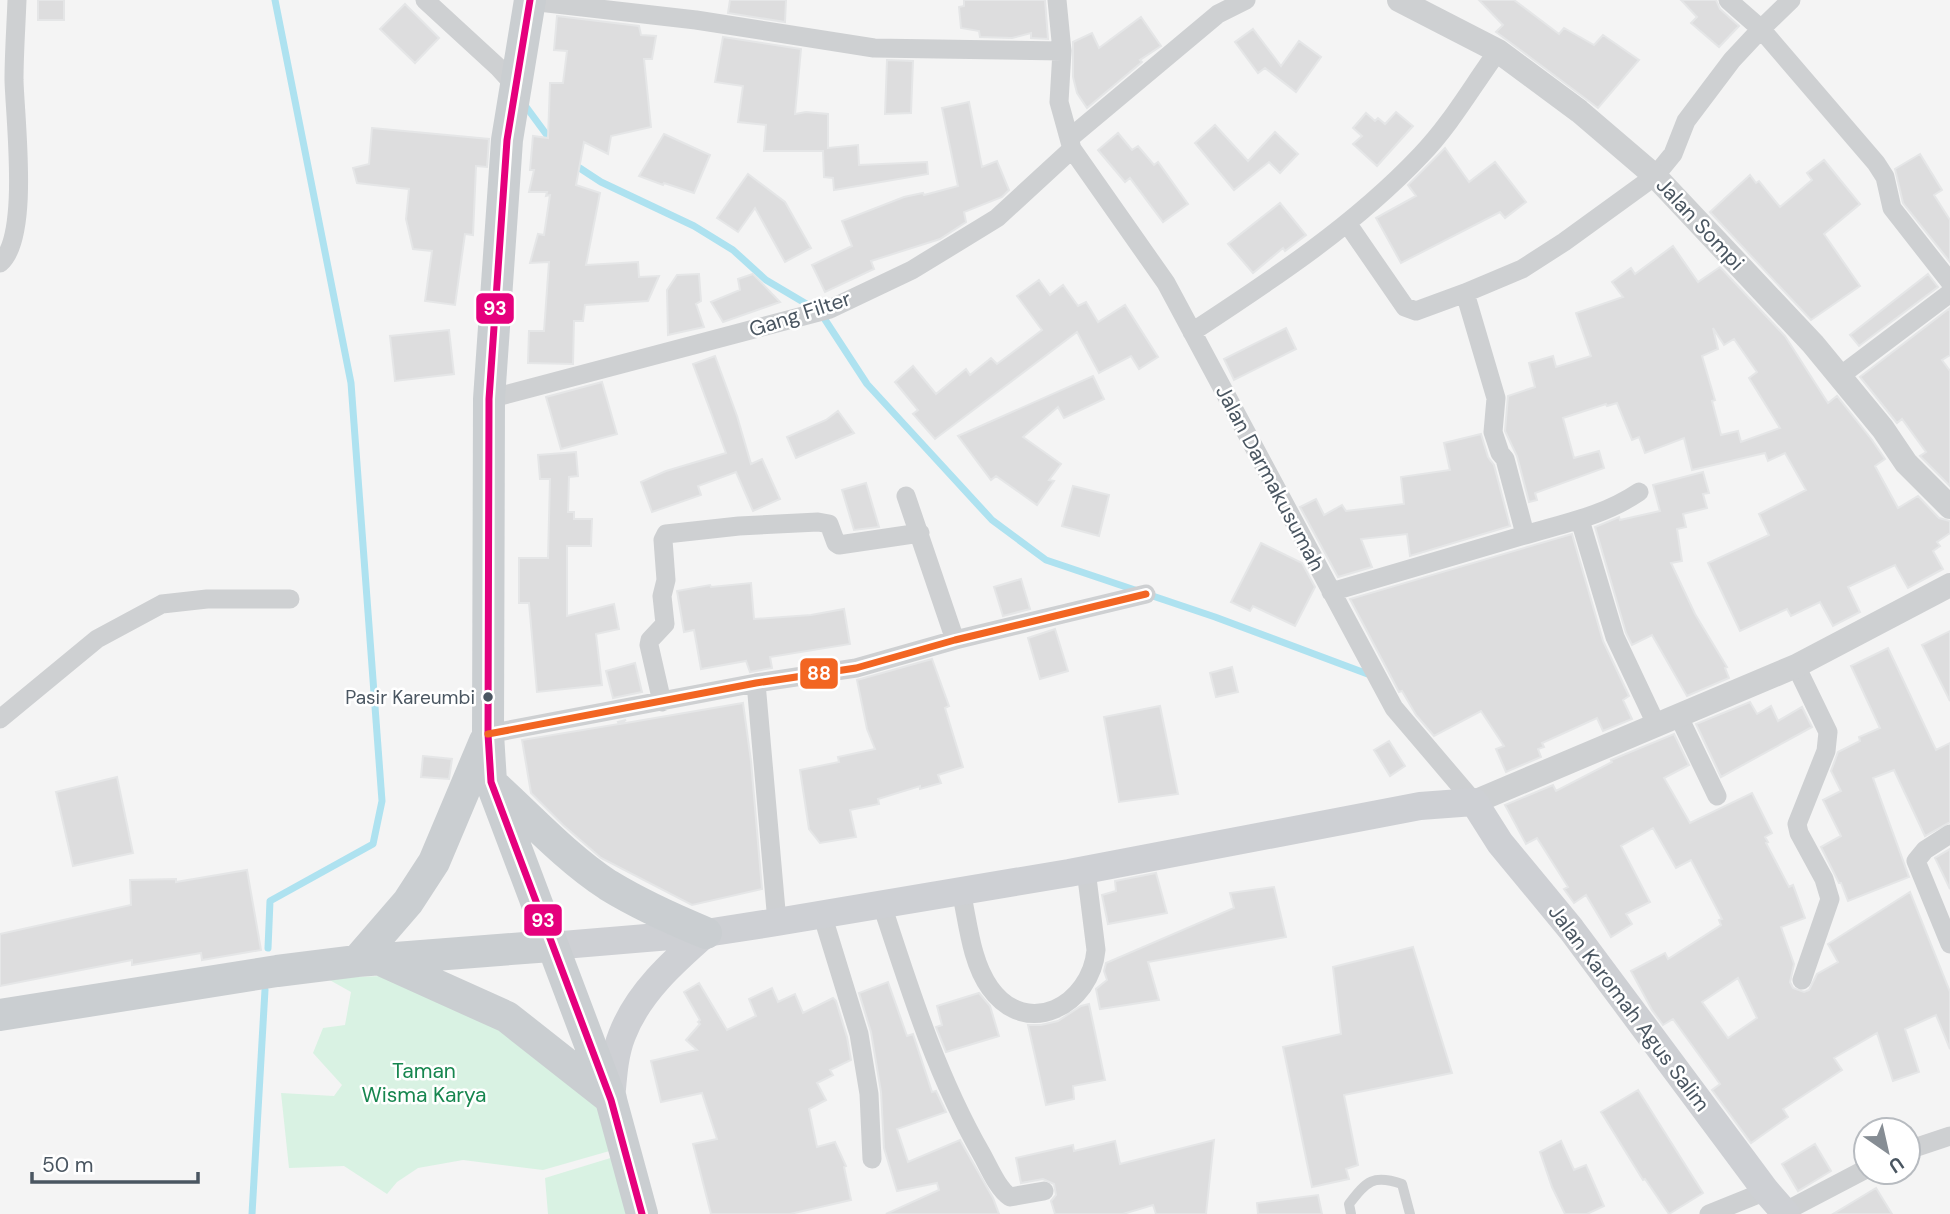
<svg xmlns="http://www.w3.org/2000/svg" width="1950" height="1214" viewBox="0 0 1950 1214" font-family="'DM Sans',sans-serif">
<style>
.green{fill:#d9f2e3}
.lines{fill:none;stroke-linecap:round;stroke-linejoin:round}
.stream{stroke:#aee2f0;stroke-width:7}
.building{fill:#ddddde;stroke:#e5e6e7;stroke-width:2;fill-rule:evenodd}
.service{stroke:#ced0d2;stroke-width:10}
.minor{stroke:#ced0d2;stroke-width:19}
.tertiary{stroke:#ced0d2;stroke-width:24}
.secondary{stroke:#ced0d4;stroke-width:28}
.primary{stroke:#caced1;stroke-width:32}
.bus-1-casing{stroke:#fff;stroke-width:12}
.bus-2-casing{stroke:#fff;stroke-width:12}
.bus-1{stroke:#e5007d;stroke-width:7}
.bus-2{stroke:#f26522;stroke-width:7}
.bus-dot{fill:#4a5661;stroke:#fff;stroke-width:2.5}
.labels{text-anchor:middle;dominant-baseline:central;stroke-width:5;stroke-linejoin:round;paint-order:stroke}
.bus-label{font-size:19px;fill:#4a5661;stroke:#fff;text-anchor:end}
.street-label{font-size:21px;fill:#4a5661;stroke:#fff}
.park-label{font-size:21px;fill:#17864f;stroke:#fff}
.line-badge{stroke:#fff;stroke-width:2.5}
.badge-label{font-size:19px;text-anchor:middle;font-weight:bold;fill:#fff}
</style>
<rect width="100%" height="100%" fill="#f4f4f4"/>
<path class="green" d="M383,976l119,52 98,77 13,45 -70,20 -80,-10 -45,8 -21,14 -10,12 -43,-28 -55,2 -8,-75 53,3 8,-11 -29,-32 10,-25 22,-3 6,-33 -25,-14z
M617,1156l16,58h-85l-3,-36z"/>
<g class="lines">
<path class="stream" d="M524,104l28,38
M572,163l29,19 93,44 39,24 33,30 54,32 47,72 125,136 54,40 169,57 158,59
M268,948l2,-47 103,-57 9,-43 -31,-418 -76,-383
M252,1214l13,-224"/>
</g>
<path class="building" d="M38,0h26v20h-26z
M730,0h56l-1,22 -57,-9z
M964,0h81l3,39 -17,-1v-5l-19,5 -32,-1 -1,-6 -18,-3 -2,-21 5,-1z
M1479,0h35l45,34 5,-6 30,17 9,-10 36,25 -41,48 -102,-76 7,-7z
M1681,0h35l4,9 19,17 -20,21 -28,-24 6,-6z
M405,4l34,34 -24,25 -35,-34z
M557,16l82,10 2,9 15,1 -4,23h-8l7,68 -40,9 -3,18 -24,-12 -8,43 24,8 -14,72 52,-3 1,15 20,-1 -11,25 -63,4 -2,16h-9l-1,43 -45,-1 1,-32h15l5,-69 -19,1 8,-29 6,1 6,-40 -4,1 1,-4h-18l5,-22h-4l3,-34 15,2 2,-55h13l4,-32 -13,-1z
M1141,17l20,29 -21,14 2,2 -55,46 -10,-15 -4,-16v-35l19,-9 7,15z
M1253,29l28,37 18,-25 22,16 -25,35 -31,-24 -7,5 -23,-31z
M723,37l78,12 -6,65 11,-2 22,2v34l30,-3 1,20 68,-3 1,12 -94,16 -1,-12 -9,-1 -1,-26h-59l2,-26 -28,-3 5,-36 -28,-4z
M887,60l26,1 -2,52 -26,1z
M969,102l13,65 15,-6 12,29 -7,7 -38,15 2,10 -26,17 -69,22 3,8 -49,23 -13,-27 40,-19 -10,-25 62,-24 19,-4 1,2 34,-9 -16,-78z
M1396,112l17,14 -36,40 -24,-22 9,-8 -9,-8 13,-15 9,8 3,-3 7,6z
M1215,125l33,36 27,-29 23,22 -18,19 -11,-11 -35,28 -39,-47z
M372,128l117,11 -2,28 -11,-1 -3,69 -8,-1 -10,71 -30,-4 7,-50 -19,-2 -7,-30 3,-30 -52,-6 -4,-15 16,-4z
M1118,133l14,17 6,-4 16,19 4,-3 30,42 -25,18 -33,-44 -5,4 -27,-32z
M664,134l46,21 -16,38 -30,-10 -1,2 -24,-9z
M1445,148l24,34 26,-20 31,40 -21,16 -5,-6 -99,51 -25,-45 40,-22 -8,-11z
M1920,154l22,36 -8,5 16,25v42l-47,-59 -8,-34z
M1824,160l36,44 -36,30 36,52 -49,34 -101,-108 40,-37 6,8 3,-2 21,26 32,-27 -5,-7z
M748,174l37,28 26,46 -26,14 -30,-54 -17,24 -21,-14z
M1280,203l26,32 -21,16 -2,-3 -30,25 -25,-29z
M1673,246l25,36 22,-15 65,69 43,67 9,-7 35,44 13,19 -10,7 23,42 20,-12 21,22 11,3v12l-13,9 3,4 -7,5 10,18 -35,19 -13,-23 -47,22 12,25 -27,14 -13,-24 -29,14 -4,-7 -47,22 -32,-68 61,-28 -10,-21 47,-24 -21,-37 -17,8 -3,-8 -73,17 -8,-32 -39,15 -6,-16 -7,3 -15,-37 -10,3 -1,-2 -43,14 11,40 25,-7 5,17 -69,25 2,7 -8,2 -12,-46 -12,-25 3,-35 27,-9 -6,-24 24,-7 3,11 35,-11 -15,-43 47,-16 -11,-15 19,-14 4,6zM1713,328l11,17 10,-6 23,33 -8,6 31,50 -39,14 -3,-11 -17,4 -9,-34 3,-1 -13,-44 16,-7z
M699,274l2,27 -5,3 8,23 -36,8 -1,-45 10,-15z
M753,274l27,28 -57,20 -12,-20 29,-12 -2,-11z
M1928,274l10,13 -79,59 -9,-11z
M1039,280l11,15 13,-10 15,21 8,-4 12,20 27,-17 33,52 -19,12 -8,-13 -32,17 -22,-41 -142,107 -22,-25 5,-4 -23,-28 18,-16 23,28 30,-25 4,6 21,-17 6,6 45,-34 -25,-34z
M1950,308v47l-8,5 8,11v115l-30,-30 6,-4 -24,-33 -5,4 -37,-46z
M1286,328l10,21 -62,31 -10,-21z
M449,330l5,44 -59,7 -5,-45z
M715,356l22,60 14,48 11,-5 18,40 -27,12 -17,-39 -38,14 3,9 -49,17 -11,-30 25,-11 60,-18 -33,-89z
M1093,376l11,23 -40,19 -6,-11 -35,30 38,27 -12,16 5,1 -17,24 -41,-29 -5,4 -33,-44z
M602,382l15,52 -56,15 -15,-52z
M838,411l16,22 -58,25 -9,-21 39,-17z
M1481,434l7,23 6,8 16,61 -100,30 -3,-22 -46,5 11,28 -34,10 -38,-70 16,-8 8,16 18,-10 4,6 58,-7 -3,-27 49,-7 -6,-27z
M576,452l2,24 -9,1 -1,35h6v7h18l-1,27h-24v70l47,-12 5,25 -23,5 6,51 -65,7 -8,-89h-10v-45h29l2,-79h-10l-2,-24z
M1703,472l6,21 -6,1 4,14 -24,6 3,13 -9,2 5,32 -11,2 24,51 32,53 -2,1 4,10 -42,18 -35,-61 -20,10 -6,-12 -31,-106 24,-10 1,3 40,-9 -7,-26z
M866,483l13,44 -25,3 -12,-40z
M1073,486l36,9 -10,41 -37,-10z
M1572,534l31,107 26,55 -6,4 9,19 -29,12 -6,-13 -55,25 2,4 -6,2 3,8 -35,15 -10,-23 8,-3 -23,-35 -47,25 -18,-21 -14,-24 -3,1 -49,-93z
M1261,543l41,20 13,24 -20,39 -42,-20 -3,5 -19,-9z
M1021,579l9,30 -27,7 -9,-29z
M751,583l3,36 57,-4 33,-6 6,35 -80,13 2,11 -22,4 -4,-11 -45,8 -7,-39 -10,2 -7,-41 33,-6 1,2z
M1055,629l13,42 -28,8 -12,-41z
M1950,631v70l-28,-56z
M1888,648l48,102 14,-7v79l-25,14 -31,-66 -21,8 36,99 -61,24 -7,-18h-2l-18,-36 20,-11 -18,-36 18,-9 -10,-20 7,-19 22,-11 -1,-4 21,-9 -29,-62z
M932,659l17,47 -4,2 18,59 -25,8 3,8 -21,6v-3l-42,13 1,5 -29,6 6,27 -36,6 -11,-14 -9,-59 39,-8 -1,-5 37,-8 -8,-20 -10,-49z
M635,663l7,29 -29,6 -7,-27z
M1232,667l6,25 -22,5 -6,-24z
M1750,702l7,12 14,-8 7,15 24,-14 10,20 -91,50 -25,-53z
M743,703l8,58 11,128 -70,16 -91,-47 -38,-33 -32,-32 -9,-53 97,-16 -1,-2 8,-2 -6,4z
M1160,706l18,88 -59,8 -15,-85z
M1674,734l15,31 -25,13 26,45 62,-30 20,40 -7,4 3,5 -2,1 23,44 4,-2 12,33 -24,9 13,37 -4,18 3,6 11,4 5,-2 8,-16 21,-12 -10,-18 82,-52 40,100v57l-14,-34 -31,14 14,43 -26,9 -16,-48 -43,25 8,12 -59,39 5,8 -37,26 -39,-53 8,-6 -47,-65 -10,6 -11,-15 -21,-39 34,-18 3,6 53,-34 -2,-5 3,-1 -31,-59 -15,8 -23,-40 -32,18 29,56 -24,12 6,10 -21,13 -25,-42 -12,8 -10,-14 4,-2 -31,-49 -11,6 -21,-39 48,-20 3,6 56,-29 -1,-2zM1738,978l19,40 -29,20 -26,-36z
M1389,741l16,25 -15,10 -16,-26z
M423,756l29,3 -3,20 -28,-2z
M117,777l16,76 -60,13 -17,-74z
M1950,849v40l-15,-31z
M247,870l14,80 -59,10 -1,-7 -69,12v-5l-132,26v-52l131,-29 -1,-25 46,-1v3z
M1156,873l11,40 -59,11 -6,-29 14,-4 -1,-10z
M1274,887l12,50 -138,25 11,38 -59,9 -4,-20 11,-9 -3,-9 2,-8 128,-55 -4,-15z
M1413,947l39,126 -108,22 14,70 -12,4 3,10 -37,8 -29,-140 58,-13 -8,-67z
M888,982l19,54 6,-2 19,58 4,-1 10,21 -49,17 11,33 52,-22 33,58 6,16h-113l53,-24 -2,-7 -40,8 -13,-43 -3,-56 -10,-60 -12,-39z
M699,983l28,47 29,-14 -7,-17 23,-11 6,14 17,-8 8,19 30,-15 3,3 11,36 4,23 -21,10 3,5 -16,8 9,17 -17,9 8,38 18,-5 11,24 -2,1 7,33 -61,14h-79l-18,-70 24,-5 -15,-46 -41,9 -10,-41 46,-11 -11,-10 14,-16 -2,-2 2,-2 -16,-28z
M979,993l11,13 9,30 -53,16 -10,-25 6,-2 -5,-19z
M1089,1004l16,76 -32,6 1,13 -28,6 -18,-80h13l17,-4 23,-15z
M1638,1090l65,103 -34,21 -24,-35 -2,1 -42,-68z
M1214,1140l-8,74h-50l-3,-9 -30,9h-68l-4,-13 5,-6 -2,-11 -11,-5 -22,4 -5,-25 57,-13 1,6 41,-10 5,23z
M1561,1141l13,29 12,-5 18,41 -17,8h-22l-13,-27 -12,-35z
M1815,1144l16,27 -33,20 -16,-27z
M1876,1188l16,26h-59z
M1318,1195l4,19h-64l-1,-11z"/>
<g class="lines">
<path class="service" d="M1351,1214l-2,-10c18,-23 24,-30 53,-20l8,30"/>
<path class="minor" d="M425,0l74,68 10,11 6,12
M1057,0l5,51 -3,51 13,47 94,134 228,425 80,94
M1791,0l-30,29 115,134 9,14 7,31 58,74
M530,1l166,19 178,28 188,3
M1071,137l147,-123 28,-14
M1347,223l58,84 11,4 49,-18 31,105 -3,34 7,21 5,6 20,75
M0,263c30,-25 15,-143 14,-183 0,-26 2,-53 3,-80
M1465,293l57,-24 42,-27 91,-66 18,-22 13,-33 46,-61 29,-31 -33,-29
M1192,332c81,-53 163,-107 229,-177 30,-31 52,-70 77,-104
M1840,376l110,-83
M489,399l341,-90 82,-39 85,-52 75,-69
M906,496l49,144
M1580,520l35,117 42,89
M1331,592c63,-18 125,-37 187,-55 42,-13 84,-20 121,-45
M1796,666l32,66 -2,19 -29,73 2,9 25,46 6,20 -28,81
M756,683l21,239
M662,702l-13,-57 1,-5 15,-16 -3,-28 4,-16 -3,-40 3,-6 73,-8 79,-4 11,2 7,19 3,2 81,-12
M1679,717l38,79
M0,719l97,-80 65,-35 45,-5h83
M488,734l268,-51 100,-15 99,-28 191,-46
M1950,834l-25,16 -9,11 34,83
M961,891c7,31 10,71 29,97 37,52 101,17 106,-38l-10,-80
M882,905c28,85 54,169 99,248 8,14 16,35 29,44l34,-6
M822,914l37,120 10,60 3,65
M1908,1150l42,-14
M1784,1212l82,-43
M1709,1214l57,-23"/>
<path class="tertiary" d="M1399,0l99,51 81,60 76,65 158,168 70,85 23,34 44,44
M1474,802l322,-136 154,-81"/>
<path class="secondary" d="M551,946l155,-13 71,-11 292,-49 351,-67 54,-4 26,41 71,86 195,262 20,23
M611,1100c2,-22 3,-45 11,-65 16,-42 51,-73 84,-102"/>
<path class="primary" d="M530,0l-23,140 -18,259 -1,335 3,48 120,318 31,114
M497,788c36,33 70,70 111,97 31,19 64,34 98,48
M357,961l51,-59 26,-40 51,-121
M385,962l122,55 104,82
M0,1015l277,-44 80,-10 194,-15"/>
<defs>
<path id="bus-1" d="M530,0l-23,140 -18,259 -1,335 3,48 120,318 31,114"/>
<path id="bus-2" d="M488,734l268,-51 100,-15 99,-28 191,-46"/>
</defs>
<use href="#bus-1" class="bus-1-casing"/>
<use href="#bus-2" class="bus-2-casing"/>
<use href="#bus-1" class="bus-1"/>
<use href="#bus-2" class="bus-2"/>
</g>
<circle class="bus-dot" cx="488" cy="697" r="6"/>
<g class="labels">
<g class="bus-label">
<text x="475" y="697">Pasir Kareumbi</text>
</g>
<g class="street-label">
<text transform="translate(1700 224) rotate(47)">Jalan Sompi</text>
<text transform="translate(800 314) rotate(-18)">Gang Filter</text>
<text transform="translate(1270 478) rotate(62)">Jalan Darmakusumah</text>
<text transform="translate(1629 1008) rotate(53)">Jalan Karomah Agus Salim</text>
</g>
<g class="park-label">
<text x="424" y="1071">Taman<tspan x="424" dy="24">Wisma Karya</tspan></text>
</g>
</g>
<g class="line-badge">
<rect x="475" y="292" width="40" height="33" rx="7" fill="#e5007d"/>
<rect x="799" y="657" width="40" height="33" rx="7" fill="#f26522"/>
<rect x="523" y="903" width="40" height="34" rx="7" fill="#e5007d"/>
</g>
<g class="badge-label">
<text x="495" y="315">93</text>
<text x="819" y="680">88</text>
<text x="543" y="927">93</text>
</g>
<g transform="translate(1887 1151) rotate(146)"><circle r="33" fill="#ffffff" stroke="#b7bbc0" stroke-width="2"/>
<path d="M0-5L12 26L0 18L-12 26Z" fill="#868d94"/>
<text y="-10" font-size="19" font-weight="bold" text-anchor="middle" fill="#4a5661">U</text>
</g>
<path d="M32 1172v10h166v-10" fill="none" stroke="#4a5661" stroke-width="3.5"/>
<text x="42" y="1172" font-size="21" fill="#4a5661" stroke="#ffffff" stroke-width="5" paint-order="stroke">50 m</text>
</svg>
